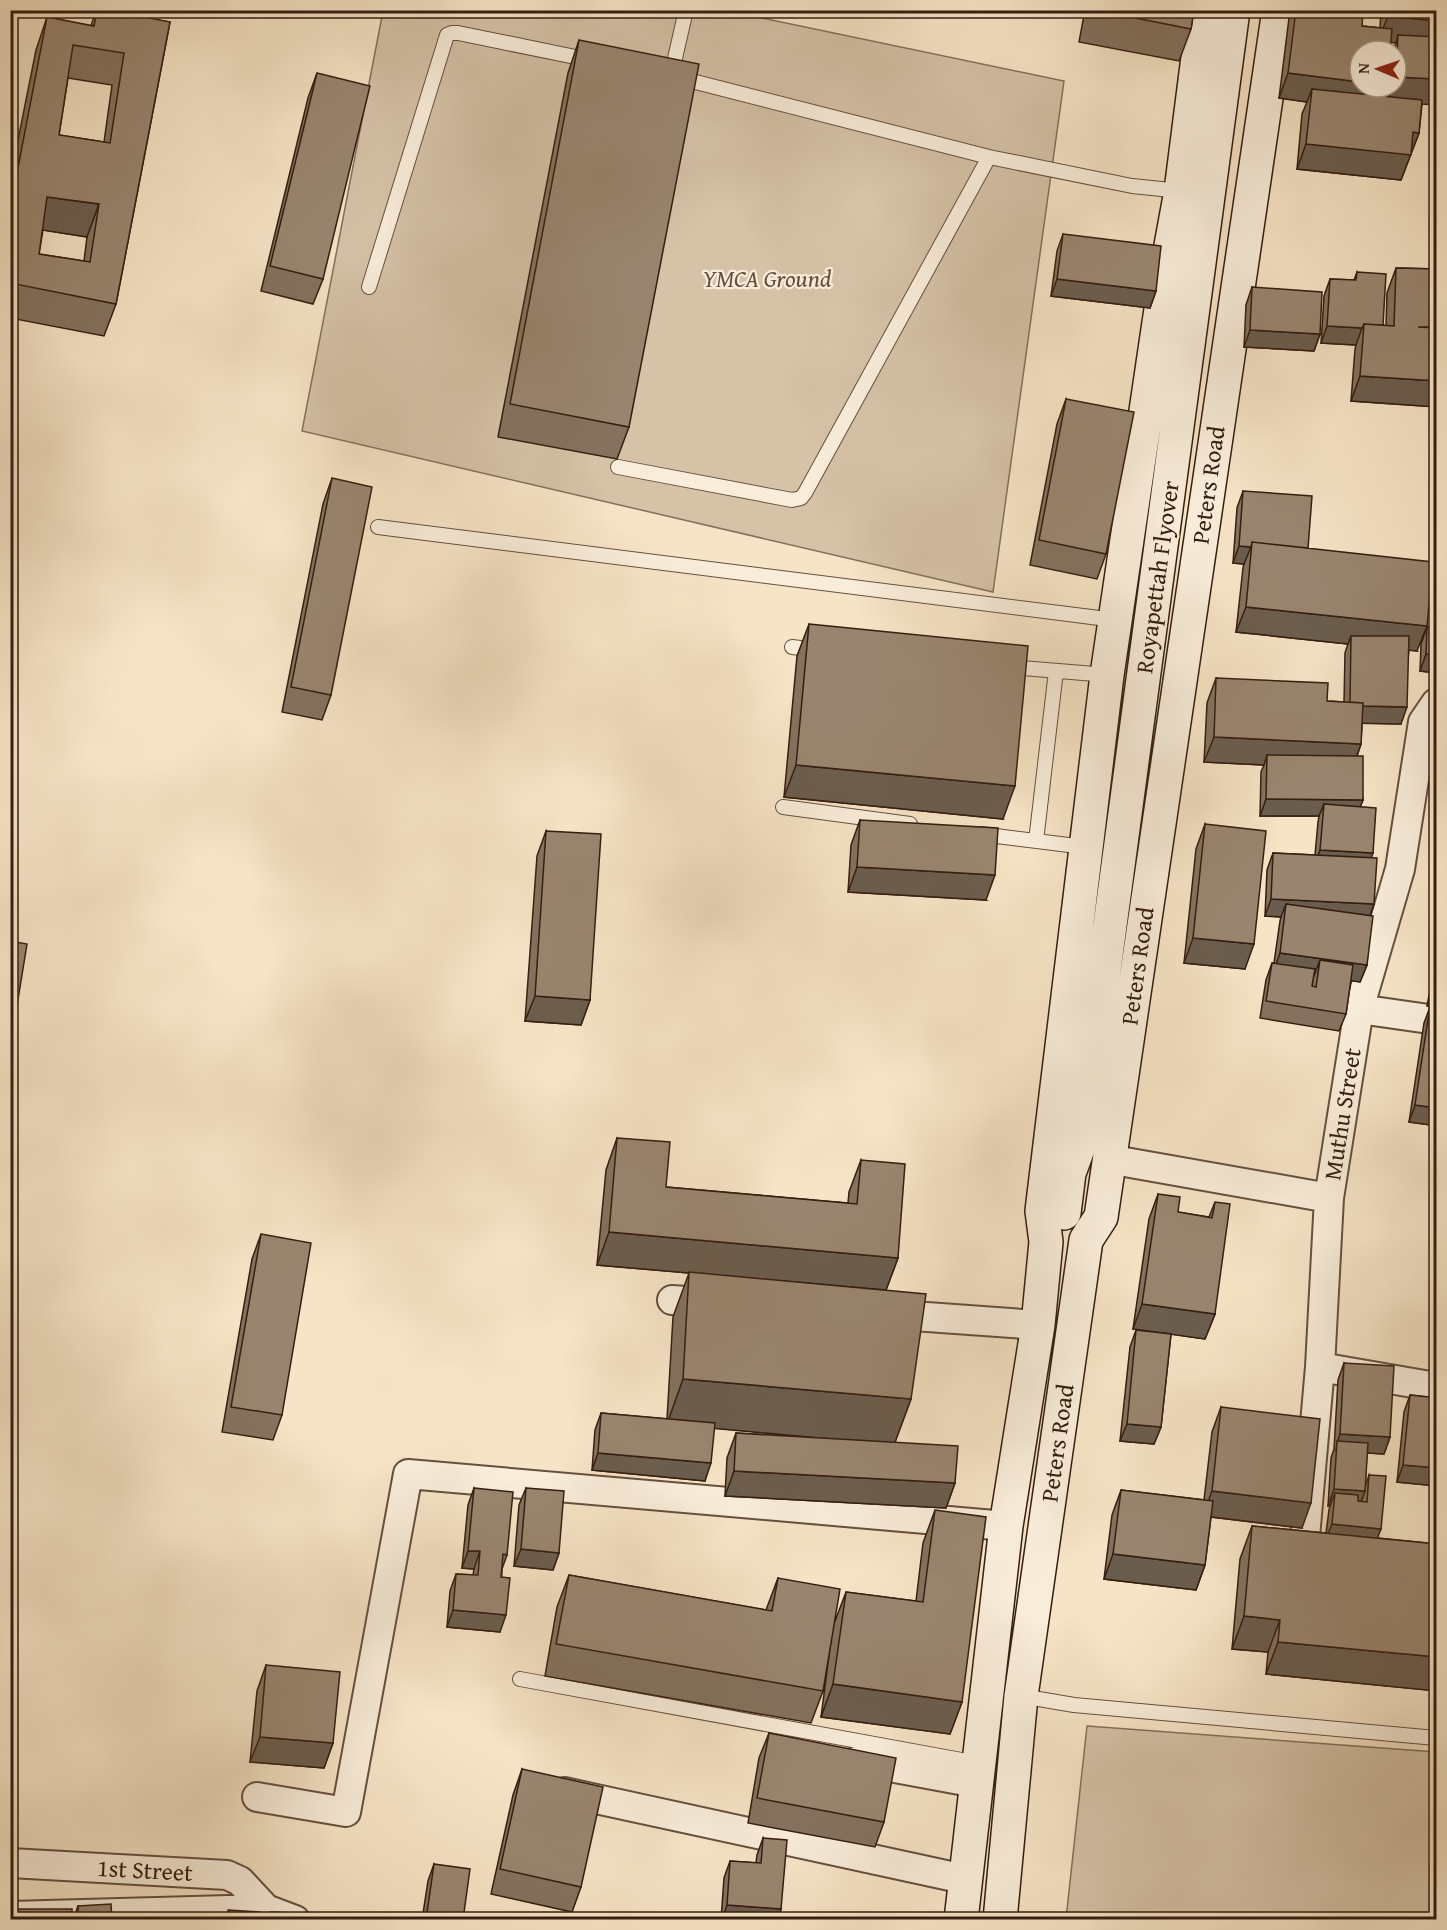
<svg xmlns="http://www.w3.org/2000/svg" width="1447" height="1930" viewBox="0 0 1447 1930" font-family="'Gentium Book Plus',serif">
<style>
.green{fill:#d5c2a7;stroke:#84705c;stroke-width:1.5}
.lines{fill:none;stroke-linecap:round;stroke-linejoin:round}
.lane-casing{stroke:#64503e;stroke-width:16}
.street-casing{stroke:#64503e;stroke-width:32}
.secondary-casing{stroke:#341e10;stroke-width:36}
.lane{stroke:#f9edda;stroke-width:14}
.street{stroke:#f9edda;stroke-width:28}
.secondary{stroke:#f9edda;stroke-width:33}
.wall{fill:#84725f;stroke:#341e10;stroke-width:1.5;fill-rule:evenodd}
.shaded-wall{fill:#6b5d4e;stroke:#341e10;stroke-width:1.5}
.building{fill:#99856f;stroke:#341e10;stroke-width:1.5;fill-rule:evenodd}
.labels{text-anchor:middle;dominant-baseline:central;stroke-width:4.5;stroke-linejoin:round;paint-order:stroke}
.park-label{font-size:24px;font-style:italic;fill:#644f3d;stroke:#f9edda}
.street-label{font-size:24px;fill:#341e10;stroke:#f9edda}
</style>
<rect width="100%" height="100%" fill="#f6e4c6"/>
<filter id="stains"><feTurbulence type="fractalNoise" baseFrequency=".00333" numOctaves="4"/><feColorMatrix values="0 0 0 0 .2 0 0 0 0 .09 0 0 0 0 .02 0 0 0 .5 -.17"/></filter>
<radialGradient id="worn" r=".72"><stop offset=".6" stop-color="#630" stop-opacity="0"/><stop offset="1" stop-color="#630" stop-opacity=".3"/></radialGradient>
<path class="green" d="M383,11h345l336,70 -71,511 -691,-161z
M1087,1726l349,26v167h-370z"/>
<g class="lines">
<defs>
<path id="lane" d="M671,76l15,-66
M680,78l309,79
M369,287l78,-252 5,-2h6l132,27
M618,467l174,33 9,-2 4,-5 184,-336 143,29 49,5
M378,527l737,93
M792,647l25,3
M1009,667l98,8
M783,807l127,17
M980,834l105,13
M1036,841l20,-170
M520,1679l458,84
M1021,1696l53,9 362,33"/>
<path id="street" d="M1359,1009l77,11
M1108,1159l221,39
M672,1300l44,3
M885,1314l153,11
M1320,1367l116,20
M1305,1537l15,-170 9,-169 30,-189 41,-140 23,-147 13,-19
M857,1761l119,22
M564,1792l400,87
M257,1797l89,15 62,-338 598,52
M10,1863l217,12 13,6 26,28
M10,1916l256,-7 29,11"/>
<path id="secondary" d="M1064,1213l5,-40 11,-30 8,-54 145,-1079
M961,1920l45,-394 32,-201 8,-83 -4,-31 65,-536 61,-413 13,-71 23,-181
M1000,1920l21,-224 65,-456 15,-23 178,-1207"/>
</defs>
<use href="#lane" class="lane-casing"/>
<use href="#street" class="street-casing"/>
<use href="#secondary" class="secondary-casing"/>
<use href="#lane" class="lane"/>
<use href="#street" class="street"/>
<use href="#secondary" class="secondary"/>
</g>
<path class="wall" d="M96,10l74,12 -54,282 -12,32 -94,-18v-138l26,-130 11,-33 44,9zM68,78l44,7 -8,57 -45,-7zM43,230l44,7 -3,24 -45,-7z
M1085,10h109l-3,19 -12,32 -100,-19z
M1290,10h73l-1,16 18,2 1,-18h56l-15,94 -3,29 -18,47 -104,-11 5,-55 5,-12 -28,-4zM1391,42l5,1 -3,8h3v36h-8l-1,9h-5z
M579,40l50,387 -12,32 -119,-22 70,-364z
M317,73l6,206 -10,25 -52,-13 47,-193z
M1063,234l93,57 -6,17 -99,-12 6,-45z
M1396,268l41,1v138l-86,-6 4,-52 1,-4 -35,-2 3,-47 6,-17 24,1 3,-8 26,53 3,1 1,-33z
M1252,287l68,47 -6,17 -70,-4 2,-42z
M1066,399l40,155 -9,25 -67,-14 27,-141z
M332,478l-1,217 -9,25 -40,-8 41,-208z
M1243,491l65,57 109,103 -8,-1 -8,74 -39,-1 -1,21 -4,12 6,44 -3,7 13,46 -2,4 3,47 -4,11 -3,50 -7,17 -9,-2 -5,34 -7,17 -79,-13 6,-38 6,-17h2l6,-42 1,-4 -16,-1 2,-46 6,-17 42,2 3,-33 1,-6h-59l1,-44 3,-7 -60,-3 3,-59 9,-25 111,23 17,1 1,-49 3,-9 -112,-12 7,-64 1,-4 -11,-1 4,-55z
M1437,575v98l-17,-2 1,-27 6,-17h4l1,-41z
M809,624l194,195 -219,-22 13,-141z
M860,820l126,80 -138,-8 3,-47z
M1205,824l40,145 -61,-6 12,-114z
M546,831l44,169 -9,25 -56,-4 12,-165z
M1437,961v165l-28,-4 15,-99 6,-16 -3,-1 7,-37z
M617,1138l49,49 182,16 1,-11 12,-32 37,98 -12,32 25,109 -16,43 60,41 -9,25 -221,-12 2,-38 9,-25 90,5 -112,-10 -9,53 -113,-11 3,-40 6,-17 66,6 6,-102 16,-44 -92,-8 9,-95z
M1158,1194l20,18 31,5 6,-15v112l-10,25 -34,-5 -10,93 -7,17 -34,-3 10,-94 6,-17 28,4 -31,-5 16,-110z
M261,1234l21,181 -9,25 -51,-8 30,-173z
M1344,1363l46,74 -6,17 -17,-1 -2,34 4,-12 12,54 -4,9 60,6v147l-171,-17 2,-22 -36,-3 8,-90 12,-33 74,7 3,-23 1,-4h-2l3,-48 3,-9 4,-69z
M1410,1395l27,3v88l-40,-4 7,-70z
M1221,1407l81,121 -91,-11 -6,48 -9,25 -92,-11 8,-64 9,-25 83,10 8,-68z
M474,1488l33,67 -5,14 -2,63 -53,-5 3,-36 6,-17 17,1 1,-6 -12,-1 6,-63z
M526,1488l33,65 -6,17 -39,-4 5,-61z
M935,1510l27,192 -12,32 -129,-17 10,-77 -8,51 -12,32 -266,-47 12,-69 12,-32 197,35 12,-32 57,43 11,-29 70,9 7,-58z
M266,1665l67,78 -9,25 -74,-6 7,-71z
M769,1733l115,89 -9,25 -127,-24 11,-65z
M522,1769l59,118 -9,25 -81,-18 22,-99z
M763,1838l18,71 -3,11h-57l3,-42 6,-17 26,2 1,-8z
M434,1864l29,56h-41l6,-39z
M78,1906l34,14h-39z
M13,1909l59,11h-62v-5z"/>
<path class="shaded-wall" d="M1388,16l49,5v26l-39,-12 -2,8 -18,-2z
M1288,73l72,9v5h25l-8,23 -65,-21 -5,13 -28,-4z
M1396,77l41,2v26l-50,-3 6,-15h3z
M1413,132l6,1 -18,47 -104,-11 9,-25z
M47,197l52,7 -12,33 -51,-8z
M1057,279l99,12 -6,17 -99,-12z
M1327,326l35,2 -6,17 -35,-2z
M1250,330l70,4 -6,17 -70,-4z
M1360,376l77,5v26l-86,-6z
M1239,546l12,1 -7,17 -11,-1z
M1246,607l181,19 -10,25 -66,-7v-8l-3,8 -112,-12z
M1437,615v16h-6z
M1426,654l11,1v18l-17,-2z
M1349,706l58,1 -6,17 -58,-1z
M1214,737l147,7 -9,25 -85,-14 -3,10 -60,-3z
M796,765l219,21 -12,33 -219,-22z
M1266,799l97,1 -7,17 -32,-13 -5,12h-59z
M1320,850l53,3 -6,17 -53,-3z
M857,867l138,8 -9,25 -138,-8z
M1271,899l103,5 -6,17 -82,-17 -5,13 -16,-1z
M1193,938l61,6 -9,25 -61,-6z
M1280,953l87,12 -7,17 -42,-6 2,-16 -6,16 -40,-6z
M535,996l55,4 -9,25 -56,-4z
M1415,1105l22,3v18l-28,-4z
M609,1232l289,26 -12,32 -289,-25z
M1142,1304l73,10 -10,25 -72,-10z
M683,1379l228,20 -17,46 -227,-21z
M1127,1424l34,3 -7,17 -34,-3z
M1340,1434l50,3 -6,17 -48,-3 1,-8z
M598,1453l113,10 -6,18 -113,-11z
M1403,1465l34,3v18l-40,-4z
M734,1471l221,12 -9,25 -221,-12z
M1334,1489l31,2 -6,17 -24,-15 -5,13h-2z
M1212,1491l99,12 -9,25 -99,-12z
M1332,1524l49,5 -7,17 -49,-5z
M521,1549l38,4 -6,17 -39,-4z
M468,1551h12l-6,18 -12,-1z
M1113,1554l92,11 -9,25 -92,-11z
M453,1610l53,5 -6,17 -53,-5z
M1244,1616l36,4 -12,32 -36,-3z
M1278,1642l159,15v34l-171,-17z
M833,1684l129,18 -12,32 -129,-17z
M260,1737l73,6 -9,25 -74,-6z
M727,1905l54,4 -3,11h-56z"/>
<path class="building" d="M97,10h13l60,12 -54,282 -106,-21v-74l37,-192 47,9zM73,45l51,8 -14,90 -51,-8zM47,197l52,7 -9,58 -51,-8z
M1095,10h99l-3,19z
M1296,10h67l-1,16 30,3 -2,22h-30v31l-72,-9z
M1388,10h49v11l-49,-5z
M1398,35l39,2v42l-41,-2z
M579,40l120,24 -70,363 -119,-23z
M317,73l53,13 -47,193 -53,-13z
M1312,89l110,11 -3,33 -6,-1 -2,23 -105,-11z
M1063,234l98,12 -5,45 -99,-12z
M1396,268l41,1v58h-19l19,1v53l-77,-5 4,-52 30,2z
M1357,272l29,2 -3,51 -19,-1 -2,4 -35,-2 3,-47 26,1z
M1252,287l70,5 -2,42 -70,-4z
M1066,399l68,13 -28,142 -67,-14z
M332,478l40,9 -41,208 -40,-8z
M1243,491l69,5 -4,52 -56,-6 -1,5 -12,-1z
M1252,542l181,20 -6,64 -181,-19z
M809,624l219,22 -13,140 -219,-21z
M1427,627h10v28l-11,-1z
M1351,636h58l-2,71 -44,-1v-3l-13,-1z
M1216,678l112,5 -1,18 36,2 -2,41 -147,-7z
M1267,755l96,1v44l-97,-1z
M1324,804l52,4 -3,45 -53,-3z
M860,820l138,8 -3,47 -138,-8z
M1205,824l61,7 -12,113 -61,-6z
M546,831l55,3 -11,166 -55,-4z
M1273,853l104,5 -3,46 -103,-5z
M1286,904l87,12 -6,49 -87,-12z
M10,941l17,3 -14,86h-3z
M1320,960l33,5 -7,49 -80,-13 6,-38 43,6 -3,17 4,1z
M1437,970v20l-4,-1z
M1430,1006l7,1v101l-22,-3z
M617,1138l53,4 -4,45 191,17 4,-44 44,4 -7,94 -289,-26z
M1158,1194l22,3 -2,15 34,6 3,-16 15,2 -15,110 -73,-10z
M261,1234l50,9 -29,172 -51,-8z
M689,1272l237,22 -15,105 -228,-20z
M1136,1330l35,4 -10,93 -34,-3z
M1344,1363l50,3 -4,71 -50,-3z
M1410,1395l27,3v70l-34,-3z
M1221,1407l99,12 -9,84 -99,-12z
M601,1413l114,10 -4,40 -113,-10z
M736,1433l222,13 -3,37 -221,-12z
M1337,1441l31,2 -3,48 -31,-2z
M1369,1475l17,1 -5,53 -49,-5 3,-31 23,2v6l9,1z
M474,1488l39,4 -6,63 -4,-1 -2,23 9,1 -4,37 -53,-5 3,-36 22,1 2,-24h-12z
M526,1488l38,3 -5,62 -38,-4z
M1121,1490l92,11 -8,64 -92,-11z
M935,1510l51,7 -24,185 -129,-18 13,-92 77,10z
M1252,1526l185,18v113l-159,-15 2,-22 -36,-4z
M569,1575l203,36 6,-33 62,11 -17,102 -267,-47z
M266,1665l74,7 -7,71 -73,-6z
M769,1733l127,25 -12,64 -127,-24z
M522,1769l81,18 -22,100 -81,-18z
M763,1838l24,2 -6,69 -54,-4 3,-44 31,2z
M434,1864l36,5 -7,51h-37z
M111,1904l1,16h-33l-1,-14z
M13,1909h59v11h-59z
M228,1910l32,2v8h-32z
M270,1912l23,1 -1,7h-22z"/>
<g class="labels">
<g class="park-label">
<text x="767" y="278">YMCA Ground</text>
</g>
<g class="street-label">
<text transform="translate(1208 485) rotate(-82)">Peters Road</text>
<text transform="translate(1157 577) rotate(-82)">Royapettah Flyover</text>
<text transform="translate(1137 966) rotate(-82)">Peters Road</text>
<text transform="translate(1342 1114) rotate(-81)">Muthu Street</text>
<text transform="translate(1057 1443) rotate(-82)">Peters Road</text>
<text transform="translate(145 1870) rotate(3)">1st Street</text>
</g>
</g>
<rect width="1447" height="1930" fill="none" stroke="#f6e4c6" stroke-width="36"/>
<rect x="12" y="12" width="1423" height="1906" fill="none" stroke="#341e10" stroke-width="3"/>
<rect x="18" y="18" width="1411" height="1894" fill="none" stroke="#341e10" stroke-width="1.5"/>
<g transform="translate(1378 69) rotate(272)"><circle r="28" fill="#f9edda" stroke="#aa9a89" stroke-width="1.5"/>
<path d="M0-4.5L10 22L0 15L-10 22Z" fill="#8f2418"/>
<text y="-9" font-size="16" font-weight="bold" text-anchor="middle" fill="#341e10">N</text>
</g>
<rect width="100%" height="100%" filter="url(#stains)"/>
<rect width="100%" height="100%" fill="url(#worn)"/>
</svg>
